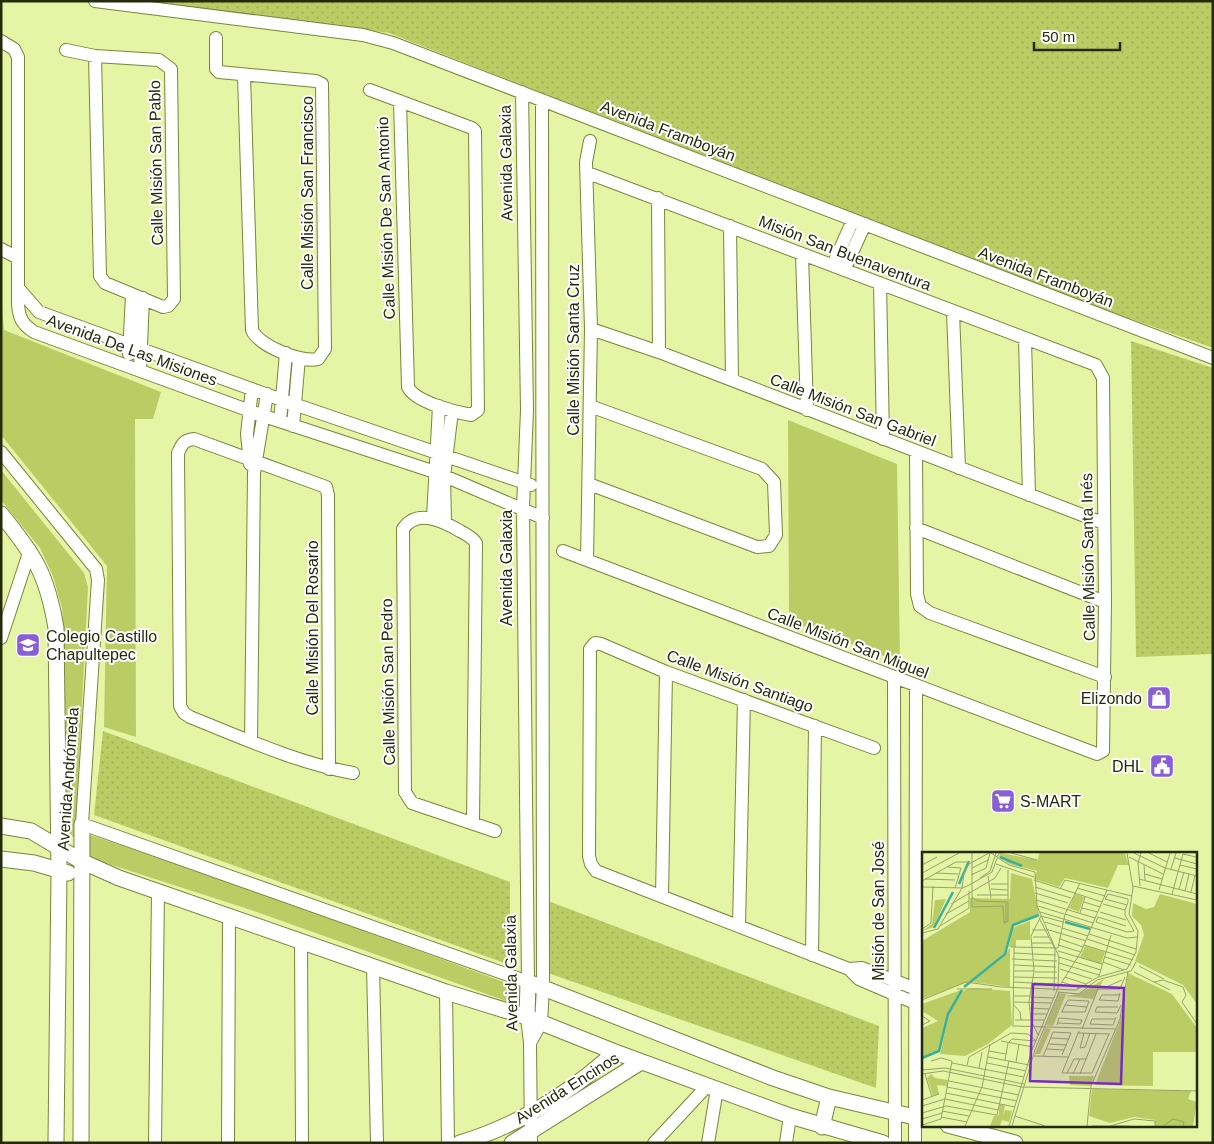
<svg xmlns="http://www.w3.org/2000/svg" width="1214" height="1144" viewBox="0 0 1214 1144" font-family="Helvetica,sans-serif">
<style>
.grass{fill:url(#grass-dots)}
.green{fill:#bccc65}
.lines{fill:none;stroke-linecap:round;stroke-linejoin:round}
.minor-casing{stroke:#79853a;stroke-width:14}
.tertiary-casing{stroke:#79853a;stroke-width:17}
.minor{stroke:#fff;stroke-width:12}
.tertiary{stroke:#fff;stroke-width:15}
.labels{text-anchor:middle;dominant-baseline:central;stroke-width:4;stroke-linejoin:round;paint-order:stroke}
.street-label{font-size:16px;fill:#252a0a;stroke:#fff}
.poi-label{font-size:16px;fill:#252a0a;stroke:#fff;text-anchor:start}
.inset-river{fill:none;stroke:#3bb099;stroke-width:2.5}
.inset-road{fill:none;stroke:#99a368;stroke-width:1}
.view{fill:#7b2cbf;fill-opacity:0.15;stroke:#7b2cbf;stroke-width:2.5}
.inset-edge{fill:none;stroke:#252a0a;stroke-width:2.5}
</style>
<defs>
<pattern id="grass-dots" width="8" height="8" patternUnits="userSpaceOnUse" patternTransform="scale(1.25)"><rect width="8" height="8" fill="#bccc65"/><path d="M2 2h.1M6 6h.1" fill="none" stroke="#a1af56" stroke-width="1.8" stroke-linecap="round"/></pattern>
</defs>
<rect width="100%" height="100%" fill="#e6f4a6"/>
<path class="grass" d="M148,1h1065v347l-217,-77 -607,-238z
M1131,341l82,27v286l-77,3z
M103,731l407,151v83l-416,-150z
M548,901l331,125 -3,62 -328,-115z"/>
<path class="green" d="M1,297l3,33 157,62 -8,27h-18l1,318 -32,-10 3,-161 -106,-131z
M788,420l109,44 3,198 -111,-41z
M1,470l83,103 4,14 -13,251 -11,-7v-195l-2,-28 -9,-32 -13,-28 -39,-48z
M87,834l124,41 301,110 -3,17 -258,-92 -164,-53z"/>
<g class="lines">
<defs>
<path id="minor" d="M95,1l268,34 30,8 820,315
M216,38v31l3,3 97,9 6,3 3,265 -7,10c-17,4 -59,-13 -66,-29l-8,-254
M1,41l13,8 4,8v247c1,14 4,20 16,28l230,84 171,56 108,46
M66,50l29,6 64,4 12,9 3,230 -6,7 -5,1 -58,-24 -5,-7 -5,-220
M370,90l102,38 3,3 3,279 -7,5c-16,-3 -56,-13 -63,-28l-8,-286
M658,198l1,154
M730,226l2,154
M1,249l17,9
M802,254l5,156
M833,265l20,-45
M844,270l21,-46
M880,283l3,156
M19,289l20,23 243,88 249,85
M953,312l6,156
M591,329l68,23 444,171
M1025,339l4,156
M129,354l3,-59
M140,370l3,-72
M280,421l6,-68
M293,426l6,-68
M1,452l95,117 2,11 -16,244 446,158 -5,-474 4,-98 -5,-318
M916,452l1,142 3,12 10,7 175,64
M250,464l-3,-30 5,-45
M589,484l168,63 12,-1 7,-11 -2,-53 -12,-13 -172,-63
M433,518l6,-112
M445,522l-1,-45 8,-66
M916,528l189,74
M563,551l534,203 6,-3 2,-149 -2,-224 -7,-13 -508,-192
M587,560l4,-231 -5,-167 4,-21
M1,638l29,-88
M894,679l1,464
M251,741l3,-268 13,-79
M874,748l-208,-76 -65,-28 -6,-1 -5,6 -1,207 2,8 5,7 253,98 10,10 56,24
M329,769l-1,-274 -2,-8 -132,-48c-10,1 -12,5 -16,14l2,253 4,7 6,4c53,21 107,46 163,56
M473,823l3,-280c-4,-6 -10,-9 -16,-12 -17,-10 -43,-23 -57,-2l2,263 7,11 83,28
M662,896l4,-224
M739,926l5,-226
M301,941l1,202
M812,955l3,-229
M373,966l4,177
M849,969l13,-1 54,21
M446,992l2,151
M527,1017l3,26 1,100
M530,1043l11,-20 2,-36 -1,-887
M155,1143l3,-252
M228,1143l1,-228
M654,1143l54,-58
M708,1143l9,-54
M786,1143l4,-27
M915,1143l1,-456"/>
<path id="tertiary" d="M1,514c34,42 46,60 55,114l3,243 -3,272
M1,826l30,5 50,30 38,17 327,114 81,25 88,35 175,64 93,27
M1,859l33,4 34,10
M527,1017l1,-35 245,96 56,19 94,22
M948,1125l67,18
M822,1127l7,-30
M81,1143l1,-319
M460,1143c59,-18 109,-49 155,-91
M512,1143l129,-81"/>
</defs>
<use href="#minor" class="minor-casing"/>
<use href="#tertiary" class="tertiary-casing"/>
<use href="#minor" class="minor"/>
<use href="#tertiary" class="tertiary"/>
</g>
<defs>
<symbol id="school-square" viewBox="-11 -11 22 22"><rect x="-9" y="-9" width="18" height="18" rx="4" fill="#8a5ed8" stroke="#fff"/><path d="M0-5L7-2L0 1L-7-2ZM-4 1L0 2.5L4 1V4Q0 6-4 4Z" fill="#fff"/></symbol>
<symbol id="shop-square" viewBox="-11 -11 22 22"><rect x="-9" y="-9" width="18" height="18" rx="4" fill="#8a5ed8" stroke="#fff"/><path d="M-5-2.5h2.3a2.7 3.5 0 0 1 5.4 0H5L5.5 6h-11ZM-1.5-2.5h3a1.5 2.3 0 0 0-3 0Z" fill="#fff"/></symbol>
<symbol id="civic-square" viewBox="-11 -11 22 22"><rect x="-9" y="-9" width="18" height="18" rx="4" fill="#8a5ed8" stroke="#fff"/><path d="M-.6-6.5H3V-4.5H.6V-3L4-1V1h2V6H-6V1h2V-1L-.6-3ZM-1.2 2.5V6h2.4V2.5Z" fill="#fff"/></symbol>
<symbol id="supermarket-square" viewBox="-11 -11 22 22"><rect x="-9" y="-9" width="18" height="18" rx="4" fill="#8a5ed8" stroke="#fff"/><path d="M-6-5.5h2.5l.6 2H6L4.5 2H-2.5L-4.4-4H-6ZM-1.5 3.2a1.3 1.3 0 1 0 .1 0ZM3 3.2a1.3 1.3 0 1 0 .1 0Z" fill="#fff"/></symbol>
</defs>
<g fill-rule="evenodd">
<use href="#school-square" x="14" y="631" width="28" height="28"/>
<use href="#shop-square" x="1145" y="684" width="28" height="28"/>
<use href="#civic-square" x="1148" y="752" width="28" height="28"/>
<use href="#supermarket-square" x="989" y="787" width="28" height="28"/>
</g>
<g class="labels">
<g class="street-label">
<text transform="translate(668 131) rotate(21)">Avenida Framboyán</text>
<text transform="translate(156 163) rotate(-91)">Calle Misión San Pablo</text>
<text transform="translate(506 163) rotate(-91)">Avenida Galaxia</text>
<text transform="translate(307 193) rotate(-90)">Calle Misión San Francisco</text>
<text transform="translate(386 218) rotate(-92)">Calle Misión De San Antonio</text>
<text transform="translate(845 253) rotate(21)">Misión San Buenaventura</text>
<text transform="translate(1046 277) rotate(21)">Avenida Framboyán</text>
<text transform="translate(132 350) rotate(20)">Avenida De Las Misiones</text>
<text transform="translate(573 350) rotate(-90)">Calle Misión Santa Cruz</text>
<text transform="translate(853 410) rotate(21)">Calle Misión San Gabriel</text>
<text transform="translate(1088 557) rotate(-91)">Calle Misión Santa Inés</text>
<text transform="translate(506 568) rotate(-90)">Avenida Galaxia</text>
<text transform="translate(312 628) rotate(-90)">Calle Misión Del Rosario</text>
<text transform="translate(848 643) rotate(21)">Calle Misión San Miguel</text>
<text transform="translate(740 681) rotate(20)">Calle Misión Santiago</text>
<text transform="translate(388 682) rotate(-91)">Calle Misión San Pedro</text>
<text transform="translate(68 779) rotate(-86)">Avenida Andrómeda</text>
<text transform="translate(878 911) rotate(-90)">Misión de San José</text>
<text transform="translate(511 973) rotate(-91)">Avenida Galaxia</text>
<text transform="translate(567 1088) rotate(-32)">Avenida Encinos</text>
</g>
<g class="poi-label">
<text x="46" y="636">Colegio Castillo<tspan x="46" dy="18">Chapultepec</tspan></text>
<text x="1142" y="698" text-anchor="end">Elizondo</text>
<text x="1144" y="766" text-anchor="end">DHL</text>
<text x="1020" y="801">S-MART</text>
</g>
</g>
<g transform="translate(922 852)">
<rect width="275" height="275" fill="#e6f4a6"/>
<path d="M78,1l38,7 1,-7h86l4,12h-11l-10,23 -43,-10 -6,9 -25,-8 3,-8 -28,-7 -10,-7zM89,21l21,6 7,35 -26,11 -9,28 -34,28 -48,18v-58l48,-29v-14l40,1zM238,42l37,10v100l-14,-19 -48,-24 9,-26 -3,-10 -9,-9 1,-13 13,6 8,-2zM24,47l-12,28 -12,4 10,-7 3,-24zM88,96v39l-39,-5 34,-28zM206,121l44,21 25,34v24h-44v34l-58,-1 26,-67zM50,136l38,3 2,34 -24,19 -23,12 -25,-2 9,-40 14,-23zM39,138l-13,24 -9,36 -17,7v-29l16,-7 -16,-10v-7zM137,141l7,1 -13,32 -7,-1zM123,176l6,1 -11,25h-5zM147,224h25l-3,10 -21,-1zM170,237l99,2 -3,8 9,3 -4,24h-38v-6l-21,-3 -24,6 -21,-7z" fill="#bccc65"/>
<path d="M153,42l9,3 -5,15 -10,-4zM108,69v19h-14v7h-7l3,-19zM163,94l20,6 -4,12 -21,-7zM182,127l-11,20 -28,-3 14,-2zM9,222l4,4 13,2 -1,6 -10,-1 2,9 -6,2 -6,-18zM77,252l6,1 -2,11 2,-6 7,1 -3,11 -7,-2 -2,6h-10l4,-10 5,-1z" fill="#bccc65"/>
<path class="inset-river" d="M78,5l22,9M37,32l10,-23M143,70l25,7M12,76l19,-36M42,135l41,-33 8,-29 26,-10M0,206l17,-7 9,-37 14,-24"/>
<path class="inset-road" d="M50,1v54l31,-1 1,17 4,-2v-19l-31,-1 -5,-4M69,1l18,12 26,7 2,34 22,51 -1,31 -26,62 -23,76M89,1l26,7M212,1l31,15 32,8M227,1l18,9M207,5l34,17M253,6l22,6M74,12l38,13M0,13l15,-8M222,13l1,15M258,13l17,4M26,15l13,1 -6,20M50,16l16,-8M249,17l5,-16M0,21l37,-20M14,21l22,1M223,22l17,5M49,23l15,-7 4,-15M66,24l3,22M58,26l10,-7 6,-18M3,27l30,1M217,27l58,15M112,28l68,22M0,29l34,-19h11M69,32h17M211,34l64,14M218,34l-2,-23 3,-10M0,35l41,1 8,-4 21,-12 7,-19M113,35l36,11M155,36l28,8M69,37l17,1M138,37l5,-9 67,16M257,37l5,-17M237,38l11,-37M263,39l4,-17M269,40l4,-17M113,41l33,10M250,42l11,-40 13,3M55,43h31M86,47v-29M114,48l59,18M162,50l16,5M84,51v19M29,52l44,-26 6,-10M181,52l22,6M116,54l26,8M160,56l16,4M118,60l87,26 11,-1M178,60l26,8M158,61l5,-16M24,62l23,-13M143,62l28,9M119,64l22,6M117,66l16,31 -1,42M123,70l16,5M18,74l29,-18v-17M204,74l-28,-9 -2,5 31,10 7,-1 -9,-16v-5l3,-8v-3l-20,-5 -3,5 22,6M140,76l26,8M0,77l9,-6 2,-37M110,78h17l37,11M0,81l16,-4 24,-41 2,-15 5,-9 20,-11M167,82l47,15M111,85h16M138,87l23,8M165,87l48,16M110,91h21M136,93l23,7M162,93l49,15M89,95l47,1 7,-34 15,-31M136,99l44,13M92,101l18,1M111,102l23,1M137,105l42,13M183,105l26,8M90,107l21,1M112,108l23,1M181,110l21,8M137,111l40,12M92,113l42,2M217,114l25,13M138,117l32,10M92,119h20M113,120h22M212,120l20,10 9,-2 20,7 3,8 -4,7 15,22M177,124l12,-41M92,125l43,1M143,125l21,7M92,130l18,1M140,130l18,6M232,130l16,8M112,131l22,1M138,133l21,-33 26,-62M182,136l18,-8M35,137h35M136,140l21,2 18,-14 34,-9 5,-9M198,143h-18l-3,5 19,1 2,-8M92,144h16M109,145l22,1M0,148l44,-18 35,5 75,3 22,-13 29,-8 9,-17 2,-21 -9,-17 4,-26 -6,-35M92,150l37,1M92,153l6,7 1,8M143,153l22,2M196,155h-21l-2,5 22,1 4,-8M108,156l19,1M140,161v-1l3,-7 3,-5 21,1 -4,11h-23M109,162h16M0,164l8,5 -8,4M193,167h-23l-2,5 23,1 3,-8M93,168h29M135,173l2,-7h1l22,2 -2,4 -22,-1M92,174l101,3M91,175l1,-79M160,177l16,-40h22l5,-12M157,179l-17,42h30l17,-39M156,181l32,1M162,181l-4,15 5,-1 5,-14M116,183l-7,-15 -2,-18 5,-31 -3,-35 10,-20M129,186l18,1M79,189l32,6M127,192l18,1M124,197l18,1M67,199l17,3M112,204l34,1M66,205l41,8M121,205l10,-25 18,1 -9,22M83,208l3,-17 4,-4 23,2M94,210l3,-18M30,211l72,14M65,211l39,8M45,213l2,-8 42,-24 17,1 8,7M57,216l3,-16M0,218l23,-2 79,16M145,221l7,-14h12M0,222l21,-3 79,16 175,4M3,222l7,23M151,222l7,-15M158,222l16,-40M27,229l70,14M25,235l70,14M24,241l69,14M0,248l17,-6M0,254l23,-7 53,11M20,259l27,5M0,261l24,-7 51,9 12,-54M93,264l30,10M19,265l26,5M0,267l20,-6M0,273l19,-6 11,-58 -11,-3 -10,3M43,274l17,-39 8,-43M90,274l23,-76 24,-58M165,274l4,-40 29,-67 8,-48M170,274h37M188,274l24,-7 21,2v5M241,274l10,-7 11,3 -1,4"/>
<path class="view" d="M111,132l91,4 -3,96 -91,-3z"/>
<rect width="275" height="275" class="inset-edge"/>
</g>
<rect width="1214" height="1144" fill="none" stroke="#252a0a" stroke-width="5"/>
<path d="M1034 42v8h86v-8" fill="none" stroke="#252a0a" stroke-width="2.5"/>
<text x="1042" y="42" font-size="15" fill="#252a0a" stroke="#ffffff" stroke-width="4" paint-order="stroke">50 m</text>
</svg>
